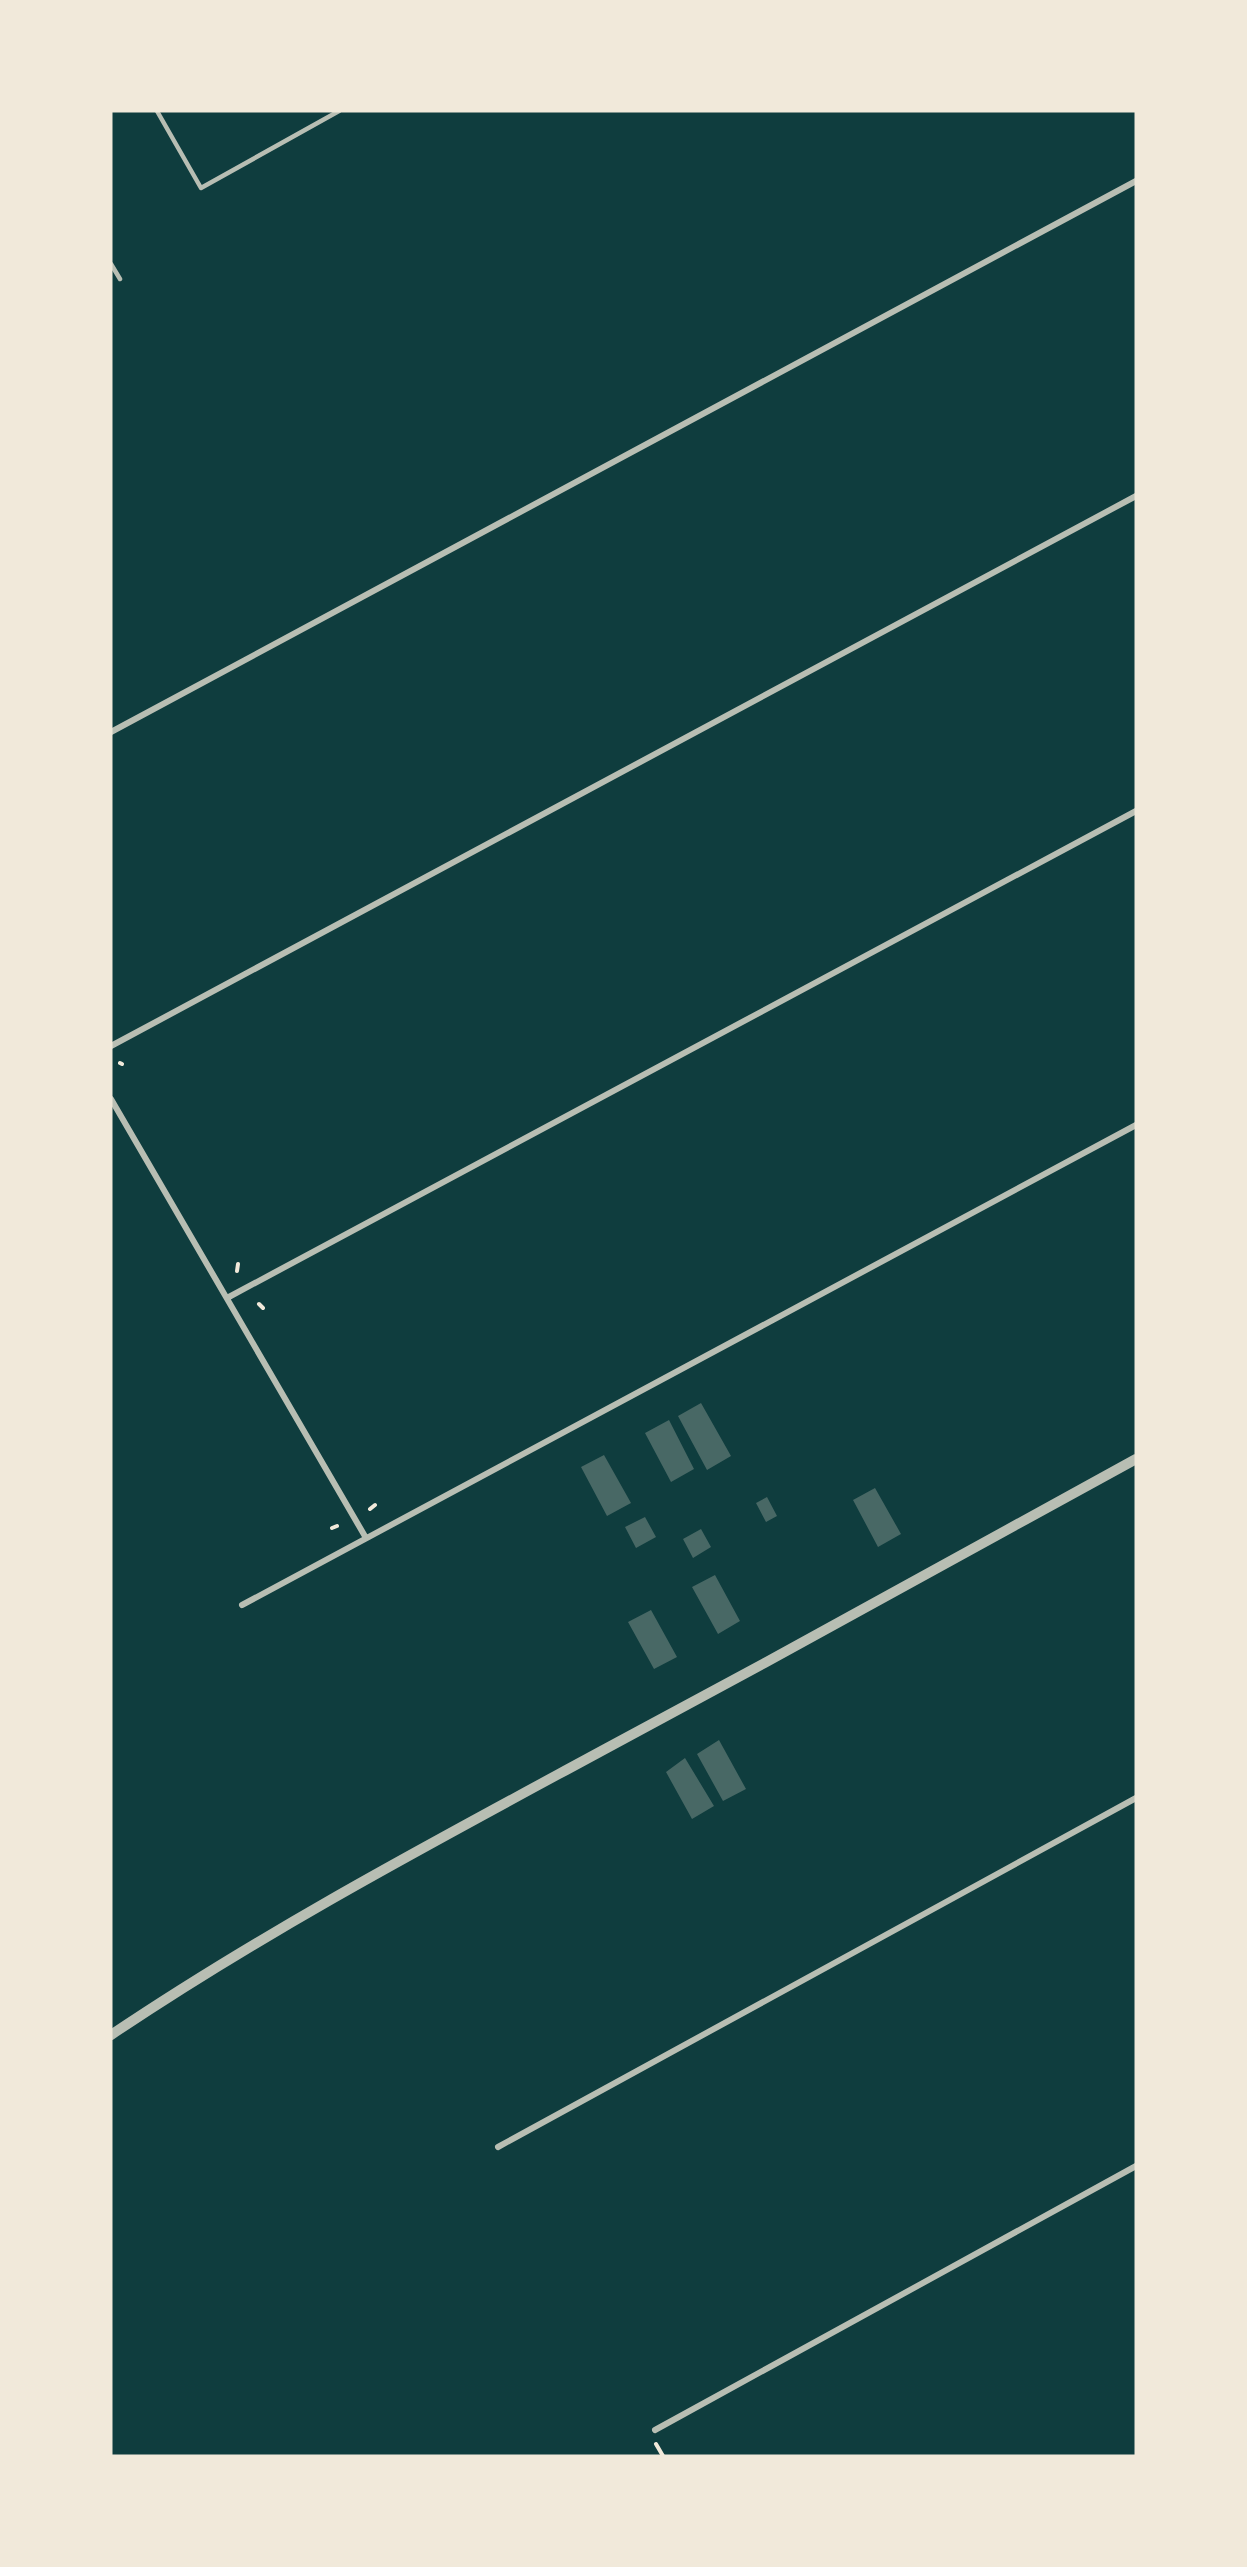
<svg xmlns="http://www.w3.org/2000/svg" width="1247" height="2567" viewBox="0 0 1247 2567" font-family="Barlow,sans-serif">
<style>
.building{fill:#486865}
.lines{fill:none;stroke-linecap:round;stroke-linejoin:round}
.path{stroke:#f1e9da;stroke-width:4}
.service{stroke:#b8beb3;stroke-width:4.5}
.minor{stroke:#b8beb3;stroke-width:6}
.tertiary{stroke:#b8beb3;stroke-width:10}
</style>
<rect width="100%" height="100%" fill="#0f3d3e"/>
<path class="building" d="M701,1403l30,53 -24,14 -29,-54z
M669,1420l25,49 -23,13 -26,-49z
M604,1455l27,48 -24,13 -26,-49z
M875,1488l26,46 -23,13 -25,-47z
M767,1497l10,19 -11,6 -10,-19z
M645,1517l11,20 -20,11 -11,-21z
M701,1529l10,18 -18,11 -10,-19z
M715,1575l25,46 -22,13 -26,-47z
M651,1610l26,47 -23,12 -26,-47z
M719,1740l27,49 -23,12 -26,-47z
M685,1758l29,48 -22,13 -26,-47z"/>
<g class="lines">
<path class="path" d="M120,1063l2,1
M237,1271l1,-7
M259,1304l4,4
M370,1509l5,-4
M332,1528l5,-2
M656,2444l7,12"/>
<path class="service" d="M157,111l44,77 138,-77
M111,264l9,15"/>
<path class="minor" d="M111,732l1025,-551
M111,1046l1025,-550
M111,1099l255,439
M227,1298l909,-487
M242,1605l894,-480
M498,2147l638,-349
M655,2430l481,-264"/>
<path class="tertiary" d="M111,2035c159,-107 328,-196 496,-287 177,-95 353,-191 529,-289"/>
</g>
<rect width="1247" height="2567" fill="none" stroke="#f1e9da" stroke-width="225"/>
</svg>
